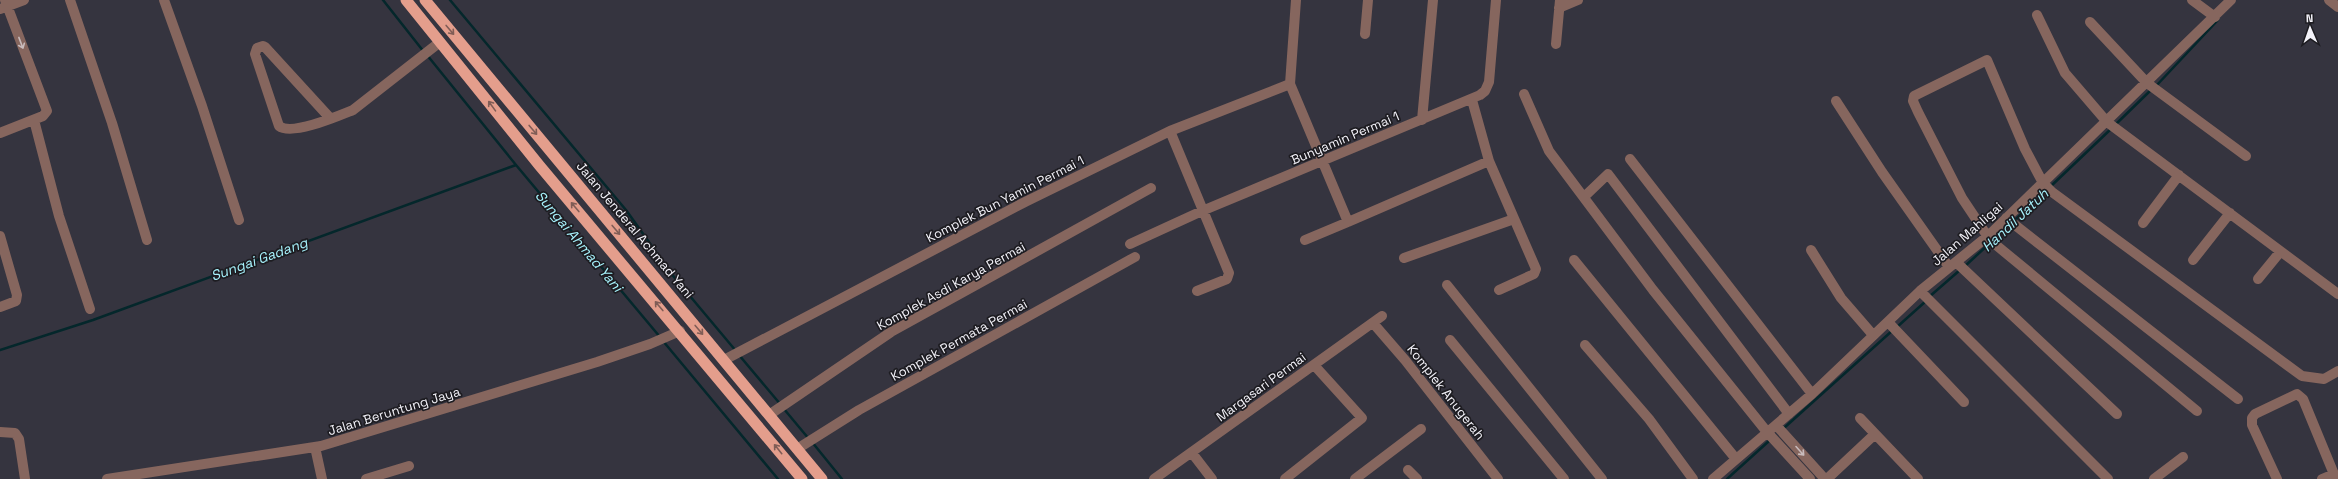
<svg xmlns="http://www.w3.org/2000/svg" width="2338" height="479" viewBox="0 0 2338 479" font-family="'Space Grotesk',sans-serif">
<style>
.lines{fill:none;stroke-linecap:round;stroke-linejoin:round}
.stream{stroke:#04272b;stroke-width:2.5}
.minor{stroke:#86665e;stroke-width:10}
.trunk{stroke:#e49e8c;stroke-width:11}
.oneway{stroke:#805d56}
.oneway2{stroke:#c8bbbc}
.labels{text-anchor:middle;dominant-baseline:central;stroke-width:3.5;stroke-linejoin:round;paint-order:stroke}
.street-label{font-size:13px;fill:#f4f3fa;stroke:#1d1c21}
.water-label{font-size:14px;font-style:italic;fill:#a7f3fd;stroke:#1d1c21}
</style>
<rect width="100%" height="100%" fill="#35343f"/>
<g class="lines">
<path class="stream" d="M383,0l41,52
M450,0l176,210 48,67 62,74
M427,55l89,110 144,172
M2156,86l62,-66
M2115,125l37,-36
M2050,187l62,-59
M2014,221l33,-31
M1993,240l17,-15
M1964,267l26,-24
M1929,297l31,-27
M1897,327l29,-26
M663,341l115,138
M0,350l93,-30 423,-155
M739,355l42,50
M784,409l25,30
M1784,428l109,-98
M812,442l30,37
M1727,479l42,-38"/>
<path class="minor" d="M70,0l42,123 35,117
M164,0l38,106 37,114
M2192,0l23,17
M2329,0l9,7
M1559,8l19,-8
M0,9l24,-9
M2037,15l28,58 42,49 231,172
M2090,22l57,61 99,73
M1365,34l3,-34
M1556,44l4,-44
M1290,84l58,138 141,-61
M1524,94l25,57 104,139 114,142 43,47
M1472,100l17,61 47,108 -2,5 -35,16
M1836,101l46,71 67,95
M330,118l-65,-71 -2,-1 -6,2 -2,6 24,72c13,10 59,-10 74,-16l87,-68
M34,120l25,96 31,93
M1422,120l11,-120
M1170,131l59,142 -2,6 -30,12
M0,133l43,-17 4,-5 -42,-111
M1630,159l182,235
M1585,196l23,-22 181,240
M2006,218l232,181
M2143,223l36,-48
M0,236l17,59 -1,6 -16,6
M1305,240l43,-18
M1130,244l72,-33 278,-116 5,-4 4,-9 7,-82
M1811,250l30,48 32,37
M1404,258l110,-39
M1574,260l162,199
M2193,260l37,-47
M1956,262l161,152
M2258,279l22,-27
M1447,285l155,194
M1920,291l188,188
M1888,322l76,80
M1373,323l32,37 93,119
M1450,340l114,139
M1585,345l64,74 44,60
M724,360l301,-158 145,-71 120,-47 6,-84
M2197,411l-207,-171 -28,-42 -44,-86 -5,-11 1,-5 73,-36 38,89 18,34 9,9 250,184 22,3 14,-8
M769,415l122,-83 260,-144
M1860,418l58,61
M1776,425l48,53
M0,432l15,1 4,6 6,40
M315,447l7,32
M797,449l62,-39 276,-153
M1192,453l20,26
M1408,470l9,9
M107,479l214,-33 276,-84 53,-18 30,-13
M366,479l43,-13
M1154,479l228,-163
M1285,479l77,-61 -48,-53
M1355,479l66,-50
M1713,479l99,-85 108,-103 68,-55 243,-236
M1827,479l48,-45
M2154,479l29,-22
M2277,479l-25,-54v-7l3,-4 42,-20 6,5 33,80
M2322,479l12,-5"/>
<path class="trunk" d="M406,0l133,165 263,314
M425,0l397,479"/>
</g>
<defs><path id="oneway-shaft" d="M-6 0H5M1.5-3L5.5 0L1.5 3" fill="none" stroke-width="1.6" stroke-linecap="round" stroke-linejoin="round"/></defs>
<g class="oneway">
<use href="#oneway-shaft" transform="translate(450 30) rotate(50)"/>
<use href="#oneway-shaft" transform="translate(492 106) rotate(-126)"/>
<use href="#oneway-shaft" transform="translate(533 130) rotate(50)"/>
<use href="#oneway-shaft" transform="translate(575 207) rotate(-130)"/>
<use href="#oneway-shaft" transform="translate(616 230) rotate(50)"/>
<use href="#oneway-shaft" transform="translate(659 306) rotate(-130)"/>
<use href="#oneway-shaft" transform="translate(699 330) rotate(50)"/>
<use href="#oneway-shaft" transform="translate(778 449) rotate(-129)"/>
</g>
<g class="oneway2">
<use href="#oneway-shaft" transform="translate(21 43) rotate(69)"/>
<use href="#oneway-shaft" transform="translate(1800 451) rotate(48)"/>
</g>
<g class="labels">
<g class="street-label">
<text transform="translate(1345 138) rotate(-23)">Bunyamin Permai 1</text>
<text transform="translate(1005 199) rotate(-27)">Komplek Bun Yamin Permai 1</text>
<text transform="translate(635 230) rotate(50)">Jalan Jenderal Achmad Yani</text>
<text transform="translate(1967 234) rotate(-41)">Jalan Mahligai</text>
<text transform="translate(951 286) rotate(-29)">Komplek Asdi Karya Permai</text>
<text transform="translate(959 340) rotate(-29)">Komplek Permata Permai</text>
<text transform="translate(1261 387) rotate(-36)">Margasari Permai</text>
<text transform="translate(1446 392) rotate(52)">Komplek Anugerah</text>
<text transform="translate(394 411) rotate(-17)">Jalan Beruntung Jaya</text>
</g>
<g class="water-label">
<text transform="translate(2015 220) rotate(-43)">Handil Jatuh</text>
<text transform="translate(579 241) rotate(50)">Sungai Ahmad Yani</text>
<text transform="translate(259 259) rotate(-20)">Sungai Gadang</text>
</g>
</g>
<g transform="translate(2310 28) rotate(358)" stroke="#1d1c21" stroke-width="3" paint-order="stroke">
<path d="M0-3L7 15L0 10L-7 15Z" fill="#f4f3fa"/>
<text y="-6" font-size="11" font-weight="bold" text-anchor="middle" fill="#f4f3fa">N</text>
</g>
</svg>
